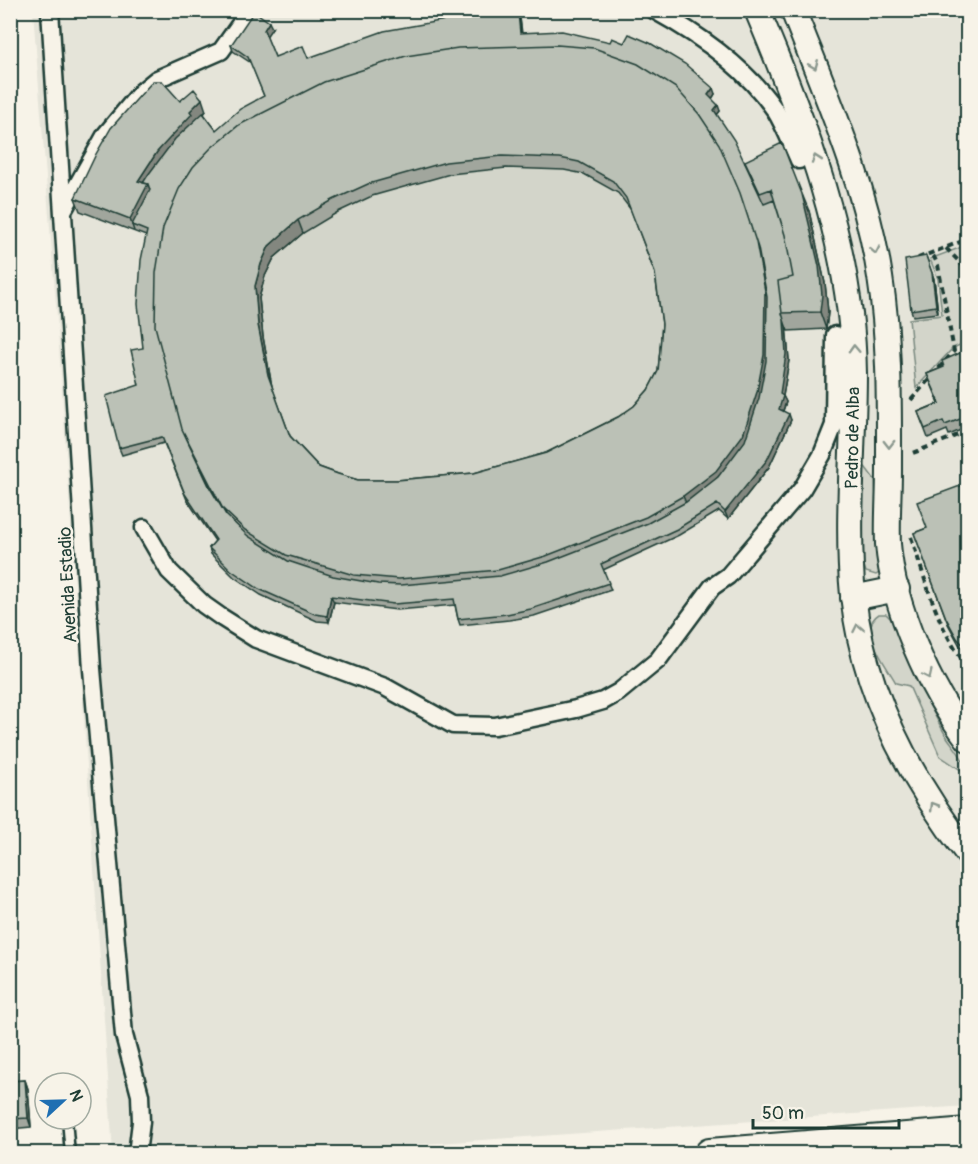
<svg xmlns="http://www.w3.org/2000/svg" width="978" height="1164" viewBox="0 0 978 1164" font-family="Pangolin,sans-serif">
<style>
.built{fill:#e5e4d9}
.green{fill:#d3d5ca;stroke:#79897f;stroke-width:1.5}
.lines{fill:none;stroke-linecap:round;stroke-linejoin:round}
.lane-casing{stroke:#1f3d34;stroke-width:13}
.street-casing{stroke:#1f3d34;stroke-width:21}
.secondary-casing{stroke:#1f3d34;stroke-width:28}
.highway-casing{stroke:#1f3d34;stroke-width:34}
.path{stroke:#1f3d34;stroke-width:4;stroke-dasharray:6 4.5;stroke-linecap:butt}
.lane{stroke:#f7f3e8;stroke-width:8}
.street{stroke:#f7f3e8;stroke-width:16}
.secondary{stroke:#f7f3e8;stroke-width:24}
.highway{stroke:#f7f3e8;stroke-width:30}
.rail-casing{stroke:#1f3d34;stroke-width:7}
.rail{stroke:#f7f3e8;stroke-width:4.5;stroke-dasharray:14;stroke-linecap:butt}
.wall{fill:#a1a69d;stroke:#1f3d34;stroke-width:1.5;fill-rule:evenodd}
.shaded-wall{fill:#83877f;stroke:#1f3d34;stroke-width:1.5}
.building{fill:#bbc1b6;stroke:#1f3d34;stroke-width:1.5;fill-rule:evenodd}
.oneway{stroke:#8b988e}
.labels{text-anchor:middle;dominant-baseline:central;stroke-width:5;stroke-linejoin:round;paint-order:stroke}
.street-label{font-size:18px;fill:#1f3d34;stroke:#f7f3e8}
</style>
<rect width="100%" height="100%" fill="#f7f3e8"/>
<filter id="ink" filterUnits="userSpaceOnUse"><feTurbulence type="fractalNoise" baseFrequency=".0167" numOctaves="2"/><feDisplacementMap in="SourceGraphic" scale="12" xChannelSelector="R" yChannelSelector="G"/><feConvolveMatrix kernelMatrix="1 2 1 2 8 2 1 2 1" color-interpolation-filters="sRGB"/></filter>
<g filter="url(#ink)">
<path class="built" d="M33,11h934v1095l-684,48 -170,-1 -56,-836z"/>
<path class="green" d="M561,57l186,390 -519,74 -41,-80 -27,-156z
M967,245v97l-14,6 -37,40 -7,-69 33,-4 -4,-36 -8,-20z
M863,464l12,16 5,92 -4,3 -10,-3 -4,-12z
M879,614h7l8,8c15,38 30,76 51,112 7,11 22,27 22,40l-27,-18 -31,-70 -13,-3c-9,-17 -40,-55 -17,-69z"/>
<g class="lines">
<defs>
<path id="lane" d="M67,1119l3,35"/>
<path id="street" d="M50,10l42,659 32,366 16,60 1,27 -4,32
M654,10c44,24 92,58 121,100 10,16 16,33 24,50
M64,209l42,-75 35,-42 16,-13 64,-28 29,-41
M144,528l25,43 35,34 17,12 35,22 129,48 68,38 42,1 81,-17 27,-8 16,-9 39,-32 54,-73 16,-11 74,-87 20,-34 12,-30 1,-90"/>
<path id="secondary" d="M757,10c49,117 95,234 97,363 0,72 -8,152 -1,222 10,96 57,184 115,259
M793,10c34,87 73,174 87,267 10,64 9,130 9,194 0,24 -2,49 -1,73 5,63 41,145 80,195
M853,598l44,-9"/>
<path id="highway" d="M710,1154l258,-21"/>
</defs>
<use href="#lane" class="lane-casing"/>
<use href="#street" class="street-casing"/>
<use href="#secondary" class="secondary-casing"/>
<use href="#highway" class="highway-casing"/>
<path class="path" d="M946,248l22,23
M918,258l50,-19
M911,400l43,-49 -16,-86 -6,-12
M913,453l55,-22
M911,537c15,44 27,94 57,130"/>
<use href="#lane" class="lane"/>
<use href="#street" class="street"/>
<use href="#secondary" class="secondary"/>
<use href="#highway" class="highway"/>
<defs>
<path id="rail" d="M916,1154l52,-4"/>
</defs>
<use href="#rail" class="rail-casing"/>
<use href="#rail" class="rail"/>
</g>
<path class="wall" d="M520,18l2,15 193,61 -3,5 8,12 -3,4 34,62 -6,-16 64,50 16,72 3,29 -2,17 -38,2 -2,-5 3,34 -6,36 3,6 -3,9 8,9 -22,47 -41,52 -9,-8 -40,24 -76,35 8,20 -77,26 -25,4 -49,5 -2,-6 -3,-14 -58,5 -63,-8 -5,20 -12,-1 -56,-26 -27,-18 -23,-23 -2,-6 6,-7 -28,-41 -23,-57 -42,12 -3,-7 20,-63 4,-37 3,-112 -66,-25 -5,-13 105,-97 26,10 -2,3 12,16 48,-34 -13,-33 -18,-12 -2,-6 41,-17 -6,8 9,21 33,1zM506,168l58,2 20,4 34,19 13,17 24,64 7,50 -2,25 -2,22 -10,19 -14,16 -16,11 -72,36 -72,20 -77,7h-39l-20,-6 -19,-7 -29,-31 -18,-49 -9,-50 -4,-39 6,-22 9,-18 29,-25 35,-21 34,-16 78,-22zM195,458l24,45 -9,-15z
M926,256l8,23 4,34 -25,3 -2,-6z
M968,357v70l-19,8 -2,-5 -19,8 -10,-26 21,-9 -12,-29z
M968,483v171l-9,-10 -11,-20 -34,-91 13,-5z
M25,1080l3,9 3,38 -21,2v-48z"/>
<path class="shaded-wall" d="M518,12l2,6 2,21 -2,-6z
M269,22l3,6 -6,9 -2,-7z
M713,88l2,6 -5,8 -2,-7z
M202,99l4,12 -11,11 -43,75 -20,28 2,6 -4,-12 8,-38 19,-29 33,-41z
M718,105l2,6 -4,5 -2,-6z
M802,194l7,17 16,72 3,29 -2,17 -6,-17z
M298,220l5,13 -29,25 -9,18 -6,22 4,39 9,50 -4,-12 -10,-50 -3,-39 6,-22 8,-18z
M756,242l5,12 8,49 -1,64 -21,80 -59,61 -5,-12z
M932,273l2,6 4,34 -2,-7z
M784,320l2,6 3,34 -6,36 3,6 -5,14 -2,-7 1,-15z
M789,414l2,6 -22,47 -41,52 -3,-7z
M331,596l3,6 -5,20 -2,-6z
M25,1080l3,9 3,38 -3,-9z"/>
<path class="building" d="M254,11l15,11 -5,8 11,27 28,-11 5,12 76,-27 84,-15 50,-4 2,21 42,-2 48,11 2,-4 12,5 5,-9 21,9 35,21 28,24 -5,7 10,10 -4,5 20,30 30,64 10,-4 11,35 8,42 -15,4 4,32 2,7 2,34 -6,40 3,2 -4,13 10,5 -22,46 -42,52 -8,-8 -40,25 -76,35 8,19 -78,26 -24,5 -49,5 -4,-20 -60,5 -63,-8 -4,20 -12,-2 -56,-25 -28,-19 -22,-22 7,-8 -31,-46 -23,-57 -43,11 -13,-52 33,-11 -8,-35 12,-2 -5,-44 3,-44 6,-29 -15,-6 18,-35 -2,-6 -5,-1 5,-8 27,-36 28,-26 13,17 24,-21 24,-13 -16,-39 -17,-12zM557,45l37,3 44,16 38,24 23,26 20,30 21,49 18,55 9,49 -1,64 -7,37 -14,43 -27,36 -32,25 -38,21 -100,39 -48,14 -99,9 -23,-1 -45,-8 -45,-15 -40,-25 -22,-21 -16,-27 -28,-59 -27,-103 1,-53 7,-45 16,-39 14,-22 18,-19 28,-23 85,-43 82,-26 52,-8z
M557,45l37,3 44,16 38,24 23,26 20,30 21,49 16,49 9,49 -1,64 -7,37 -14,43 -27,36 -33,25 -37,21 -100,39 -48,14 -99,9 -45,-4 -68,-20 -41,-25 -22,-21 -41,-80 -27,-103 1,-53 7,-45 16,-39 14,-22 18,-19 28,-23 85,-43 82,-26 52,-8zM502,156l58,2 19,4 34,19 13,17 29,75 7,51 -2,25 -2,22 -10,19 -14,16 -16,11 -72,36 -72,20 -77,7h-39l-20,-6 -19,-7 -29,-31 -22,-61 -10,-50 -3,-39 6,-22 8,-18 29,-26 35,-20 35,-16 78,-22z
M153,81h9l18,20 14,-12 8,10 -12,12 2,3 -35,38 -19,29 10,3 -18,35 -55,-21 21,-44 15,-26z
M782,143l20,51 17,72 3,29 -2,17 -38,1 -4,-32 15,-4 -8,-42 -14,-46 -11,4 -15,-32z
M926,256l6,17 4,33 -25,4 -6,-50z
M960,353l3,6 5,-2v49l-4,1 4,9 -23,9 -2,-4 -18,8 -7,-17 22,-9 -13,-29 17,-7 -2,-6z
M968,483v167l-11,-12 -11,-20 -32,-85 13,-5 -10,-26z
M25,1080l3,38 -18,1v-38z"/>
<defs><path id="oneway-chevron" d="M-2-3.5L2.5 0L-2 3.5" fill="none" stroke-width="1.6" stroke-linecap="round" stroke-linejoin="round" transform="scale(1.5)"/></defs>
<g class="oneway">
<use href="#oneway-chevron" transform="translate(814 65) rotate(68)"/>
<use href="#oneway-chevron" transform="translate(816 159) rotate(-109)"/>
<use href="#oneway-chevron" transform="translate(875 250) rotate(79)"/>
<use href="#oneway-chevron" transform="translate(854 349) rotate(-92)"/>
<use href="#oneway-chevron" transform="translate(889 444) rotate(90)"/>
<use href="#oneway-chevron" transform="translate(858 628) rotate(-101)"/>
<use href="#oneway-chevron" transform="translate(928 675) rotate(65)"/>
<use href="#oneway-chevron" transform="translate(934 806) rotate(-122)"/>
</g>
</g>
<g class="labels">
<g class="street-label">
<text transform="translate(853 438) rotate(-89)">Pedro de Alba</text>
<text transform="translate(68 585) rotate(-93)">Avenida Estadio</text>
</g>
</g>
<rect width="978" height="1164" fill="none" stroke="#f7f3e8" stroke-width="36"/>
<rect x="18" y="18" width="942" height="1128" fill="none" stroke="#1f3d34" stroke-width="2" filter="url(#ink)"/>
<g transform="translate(63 1101) rotate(68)"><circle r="28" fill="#f7f3e8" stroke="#a1aaa0" stroke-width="1.5"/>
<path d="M0-4.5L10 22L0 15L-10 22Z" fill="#1f6fb2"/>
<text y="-9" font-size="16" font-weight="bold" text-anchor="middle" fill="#1f3d34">N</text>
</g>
<path d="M753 1119v9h146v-9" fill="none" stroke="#1f3d34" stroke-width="3"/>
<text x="762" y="1119" font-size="18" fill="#1f3d34" stroke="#f7f3e8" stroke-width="4.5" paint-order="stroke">50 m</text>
</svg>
